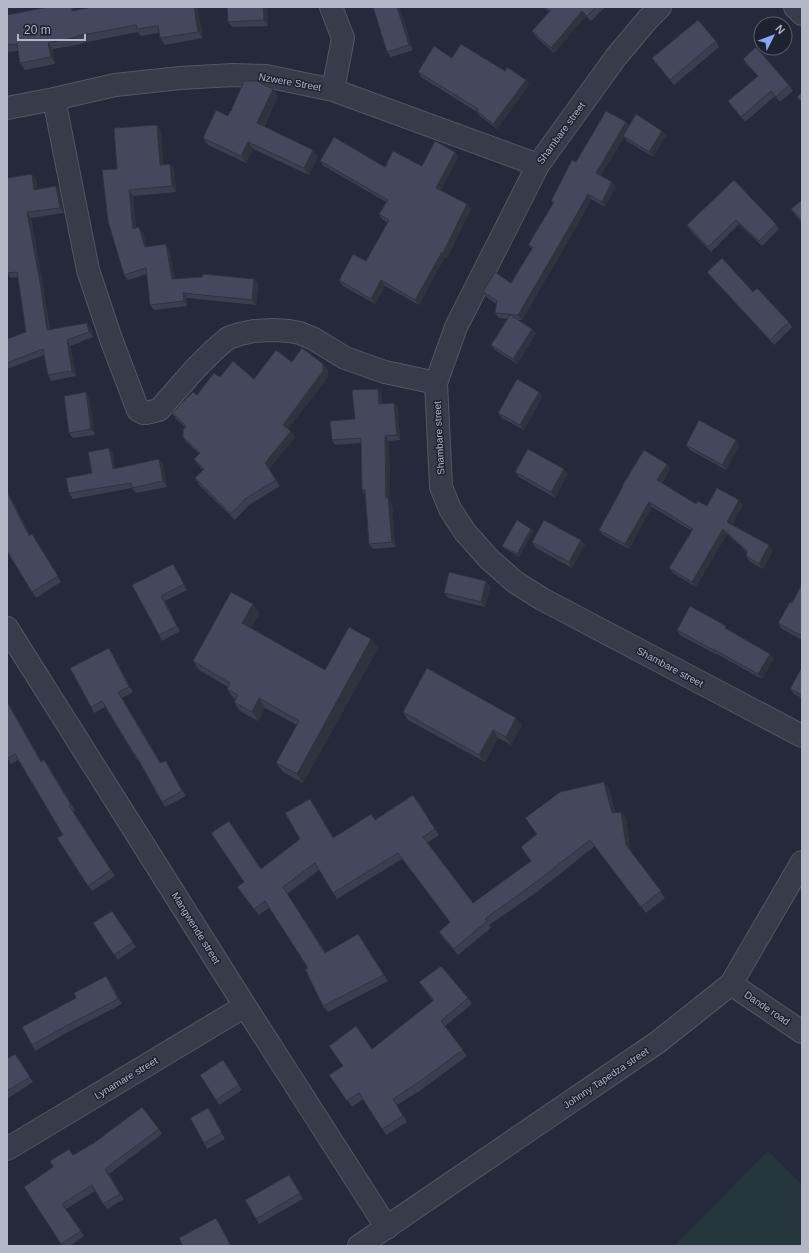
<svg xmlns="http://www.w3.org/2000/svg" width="809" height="1253" viewBox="0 0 809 1253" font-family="Arial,sans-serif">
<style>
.green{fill:#25363c}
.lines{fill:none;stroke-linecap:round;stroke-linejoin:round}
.street-casing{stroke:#525766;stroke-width:24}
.street{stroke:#373c4b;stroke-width:22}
.wall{fill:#393f4f}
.shaded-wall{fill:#2e3340}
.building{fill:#42495c;stroke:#2e3340}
.labels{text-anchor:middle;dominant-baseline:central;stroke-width:3;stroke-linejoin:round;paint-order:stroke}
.street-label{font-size:10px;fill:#b2b7c7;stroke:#1c2230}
</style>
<rect width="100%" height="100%" fill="#232a3b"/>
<path class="green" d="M768,1151l34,34v61h-128z"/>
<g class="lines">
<defs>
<path id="street" d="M331,7l12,31 -10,52
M660,7l-12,12 -32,38 -78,108 -82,162 -20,56 5,104 9,22 15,23 24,27 26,23 27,17 260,137
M795,7l7,7
M54,99l34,171 23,69 27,71 5,3h3l13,-3 36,-41 18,-18 15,-13 12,-4 14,-3 19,-1 16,1 11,2 14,6 31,19 40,14 51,11
M7,108l47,-9 61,-14 65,-7 53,-3 33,1 67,14 205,75
M7,628l238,378 142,222
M731,984l71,48
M7,1149l238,-143
M359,1246l299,-204 73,-58 71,-122"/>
</defs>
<use href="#street" class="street-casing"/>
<use href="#street" class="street"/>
</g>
<path class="wall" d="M197,7l6,31 -38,7 -5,-7 -1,-5 -18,3 -3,-4 -56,11v1l-29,5 2,15 -30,6 -5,-7 -2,-12 -11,1v-37l68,-6 1,1z
M227,7h40l1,19 -36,1 -4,-5z
M399,7l14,43 -22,7 -4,-5z
M544,7h61l-14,14 -5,-5 -32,37 -18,-16 -4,-6 17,-19z
M716,41l3,6 -45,38 -22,-27z
M452,58l53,13 21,9 3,5 -32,44 -17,-13 -3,-4 -56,-35 -3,-5z
M743,59l46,26 4,6 -13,11 -5,-6 -30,26 -13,-15 -4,-6 30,-25 -12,-12z
M278,96l-14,31 49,23 5,7 -9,18 -56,-26 -7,14 -38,-18 -5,-7 25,-22z
M626,122l3,4 33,5 4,5 -13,21 -26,-16 -3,-4 -23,38 15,12 -11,20 -14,-8 -17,32 -52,89h-4l14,9 4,5 -19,30 -22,-14 -4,-5 17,-26 -9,-1 -4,-5 1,-9 -10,-7 -3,-5 28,-9 21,-34 -4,-4 25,-41 -2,-3 25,-39z
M161,130l2,34h7l4,5 2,23 -43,4 3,32 7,5 4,14 19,-3 3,5 6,30h79l4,5 -2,21 -69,-7v8l-33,4 -4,-5 -3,-31 -19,6 -4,-5 -7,-106z
M455,152l3,5 -17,33 26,14 4,5 -24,49 -2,-1 -26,48 -34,-19 -10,18 -32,-18 -4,-6 27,-19 22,-38 -6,-4 -3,-5 7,-12 -62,-36 -4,-5 65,6 37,-1z
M36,179l1,10 19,-3 4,6 4,21 -33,5 12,69 7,43 41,-1 2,8 -23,9 6,30 -25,5 -3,-6 -4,-20 -37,14v-30l19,-7 -8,-55 -7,1 -4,-5z
M734,180l42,44 3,5 -17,17 -23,-22 -28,28 -21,-22 -3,-5z
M802,200v22l-7,-7 -4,-6z
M707,272l46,20 36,30 3,5 -18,18 -63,-68z
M292,362l36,8v7l-40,52 7,8 -26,32 11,17 -31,19 -14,15 -36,-35 -4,-7 8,-8 -5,-5 -4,-6 5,-5 -12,-11 -4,-6 2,-10 -9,-8 -4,-6 48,-36 34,2z
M539,392l3,5 -18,33 -22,-12 -4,-5z
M382,394v10l12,-1 4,6 2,31 -11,1 1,59 2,3 3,44 -22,2 -4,-5 -4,-49 -3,-5 -1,-47 -26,2 -3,-5z
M89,398l6,37 -22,3 -4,-5z
M736,440l3,6 -13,24 -36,-20 -4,-5z
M113,453l2,15 48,-4 4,23 -31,6 -4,-5 -59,11 -4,-6z
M667,464l3,5 -8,14 34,21 11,2 36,-1 -11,19 41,26 -10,19 -14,-8 -3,-5 1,-4 -20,-18 -31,53 -23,-14 -4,-5 23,-37 -40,-24 -23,42 -26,-14 -4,-5 24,-43 -1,-1z
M515,472l53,2 -13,24 -36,-21z
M7,490l23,45 5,4 26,43 -25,16 -29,-47z
M531,529l2,2 -14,26 -15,-9 -2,-2z
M581,540l4,5 -13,23 -36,-20 -4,-6z
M176,569l11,21 -22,11 15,30 -18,10 -3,-6 -27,-50z
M486,581l4,6 -5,20 -37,-9 -4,-5z
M802,584v56l-20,-11 -4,-6 14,-20z
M253,604l6,10 -8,14 74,42 53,-22 -75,135 -20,-11 -7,-9 21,-38 -32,-17 -7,13 -18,-10 -6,-9 1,-3 -2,-1 -6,-9 1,-2 -29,-17 -6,-9z
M728,629l42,25 4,5 -12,20 -45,-25v1l-37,-20 -3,-5z
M109,648l3,5 21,39 -11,6 39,65 5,-2 3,5 17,30 -21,11 -3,-5 -24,-43 -1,1 -3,-6 -29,-47 -11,6 -3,-6z
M802,667v31l-8,-4 -4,-5z
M7,701l35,61 2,-2 4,5 27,45 -2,1 42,65 -23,15 -35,-53 6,-3 -45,-75 -7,4 -4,-7z
M403,712l113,6 6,7 -11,20 -13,-7 -13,24 -77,-42z
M609,788l6,25 11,5 4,33 35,47 -19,15 -51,-67 -58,46 -48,33 2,3 -33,27 -15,-17 -4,-6 11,-10 -48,-63 -65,40 -18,-29 -32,24 39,59 36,-13 26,41 -60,31 -5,-6 -15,-38 -39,-60 -10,7 -22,-28 63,-48 10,-40 23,38 85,-36 21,34 -12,8 46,60 58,-42 -10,-14 16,-13 -12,-16z
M112,911l24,36 -18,13 -25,-37z
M106,976l4,5 12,23 -54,28 -33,19 -3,-6 44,-47z
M419,982l49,16 4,6 -27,22 22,30 -46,34 -24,15 10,17 -21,13 -23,-36 -11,8 -23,-32 43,-26 61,-48z
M7,1059h12l14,23 -26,17z
M227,1065l15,25 -23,15 -3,-5z
M208,1108l4,5 13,26 -18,10 -3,-6z
M159,1129l3,5 -53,40 15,25 -17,10 -12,-18 -29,18 18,27 -14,10h-7l-39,-59 49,-32z
M289,1175l14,24 -44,25 -3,-5z"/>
<path class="shaded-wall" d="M72,7h2l1,2 2,8 -5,-6z
M194,7h3l6,31 -5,-6z
M263,7h4l1,19 -4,-6z
M397,7h2l14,43 -4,-5z
M582,11l4,5 -32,37 -3,-5z
M48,43l5,6 2,15 -4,-7z
M526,80l3,5 -32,44 -4,-5z
M273,89l5,7 -16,34 -5,-7z
M626,122l3,6 -6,8 1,1 -25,41 -3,-5z
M157,125l4,5 3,40 -4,-5z
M662,131l4,5 -13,21 -4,-5z
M248,142l5,7 -7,14 -5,-7z
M313,150l5,7 -9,18 -5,-7z
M455,152l3,5 -19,36 -3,-5z
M170,164l4,5 2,23 -4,-6z
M32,174l4,5 2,16 -4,-5z
M612,182l4,5 -11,20 -3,-5z
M56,186l4,6 4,21 -4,-5z
M129,190l4,6 4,38 -4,-5z
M588,194l3,5 -17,32 -52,89 -4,-5z
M467,204l4,5 -24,49 -4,-5z
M27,212l4,6 12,69 7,49 -3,-6z
M139,227l4,6 6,19 -4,-5z
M166,244l3,5 7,36 -4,-6z
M442,252l3,5 -26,48 -4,-5z
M254,279l4,5 -2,21 -4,-5z
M381,280l4,6 -10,18 -4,-5z
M183,293l4,5v8l-3,-5z
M87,323l4,6 2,8 -4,-5z
M532,329l4,5 -19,30 -4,-5z
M67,340l3,6 6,30 -4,-5z
M323,364l5,6v7l-41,54 -4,-6z
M378,389l4,5 1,16 -4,-6z
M86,392l3,6 6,37 -4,-6z
M539,392l3,5 -18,33 -4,-5z
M394,403l4,6 2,31 -3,-5z
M291,431l4,6 -26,32 11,17 -15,-23z
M385,436l4,5 1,59 2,3 3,44 -3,-5 -6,-44z
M736,440l3,6 -13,24 -4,-5z
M109,448l4,5 3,21 -3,-5z
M159,459l4,5 4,23 -4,-6z
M667,464l3,5 -9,16 -4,-5z
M564,469l4,5 -13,24 -4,-6z
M7,490l26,51 -4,-5 -22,-44z
M739,500l4,5 -12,22 -4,-5z
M649,502l3,5 -23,42 -4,-5z
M531,529l2,2 -14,26 -2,-3z
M723,529l4,5 -31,53 -4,-5z
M581,540l4,5 -13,23 -3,-6z
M769,545l4,5 -10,19 -4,-5z
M486,581l4,6 -5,20 -4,-5z
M161,596l4,5 15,30 -3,-5z
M253,604l6,10 -11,19 -6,-10z
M371,639l7,9 -75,135 -6,-9z
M109,648l3,5 21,39 -4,-5z
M713,649l4,5v1l-4,-5z
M770,654l4,5 -12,20 -4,-5z
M118,692l4,6 42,71 -4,-6z
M259,698l6,10 -7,13 -6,-9z
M7,701l2,3 36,63 -4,-5z
M516,718l6,7 -11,20 -5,-8z
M493,730l5,8 -13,24 -6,-7z
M44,760l4,5 27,45 -4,-5z
M166,761l3,5 17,30 -4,-5z
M604,782l5,6 7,32 -4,-7z
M310,799l4,6 23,39 -4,-6z
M621,812l5,6 4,34 -4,-7z
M106,976l4,5 12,23 -4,-5z
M208,1108l4,5 13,26 -3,-6z
M105,1169l4,5 15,25 -4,-5z
M289,1175l4,5 10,19 -3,-6z"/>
<path class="building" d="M48,7h24v4l21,-4h101l4,25 -38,6 -2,-12 -21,3 -1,-4 -59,11v1l-29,6 3,14 -31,6 -3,-19 -10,1v-30z
M227,7h36l1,13 -36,2z
M373,7h24l12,38 -22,7z
M546,7h50l-9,9 -5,-5 -31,37 -19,-17 18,-20z
M698,20l18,21 -46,39 -18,-22z
M461,44l44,27 2,-4 19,13 -33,44 -16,-13 1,-2 -60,-37 16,-26 18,12z
M756,47l33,38 -13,12 -5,-6 -30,26 -13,-16 30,-25 -15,-17z
M244,81h13l16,8 -16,34 56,27 -9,18 -56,-26 -7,14 -38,-18 13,-28 12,6 2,-5 2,-1v-2z
M802,92v10l-5,-5z
M606,111l20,11 -30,51 16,9 -10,20 -14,-8 -18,32 -52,89 -23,-2 2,-12 -14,-9 12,-20 16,11 22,-36 -5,-2 26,-43 -3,-1 21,-41 4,2z
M636,114l26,17 -13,21 -26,-16z
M157,125l3,40 10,-1 2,22 -43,4 4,39 6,-2 6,20 21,-3 6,35 30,-2 1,-3 51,5 -2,21 -69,-7 1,8 -34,4 -4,-37 -22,7 -16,-54 -6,-51 15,-1 -3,-41z
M334,137l51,30 8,-16 29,15 13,-25 20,11 -19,36 31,16 -24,49 -1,-1 -27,48 -34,-20 -10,19 -32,-19 14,-26 13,7 23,-41 -10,-6 9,-14 -68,-39z
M32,174l2,16 22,-4 4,22 -33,4 13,70 7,48 40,-7 2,9 -22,8 5,31 -24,4 -5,-26 -36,14v-24l19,-7 -9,-60 -10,1v-95z
M734,180l42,44 -17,17 -23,-21 -28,27 -21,-22z
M802,200v21l-11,-12z
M722,258l31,34 4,-4 32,34 -19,18 -63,-68z
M510,315l22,14 -19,30 -22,-14z
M302,348l21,16v7l-40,54 8,6 -26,32 11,17 -31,19 -14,15 -36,-36 9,-9 -10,-10 6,-6 -17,-16v-7l3,-4 -14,-13 21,-21 4,3 17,-22 6,4 13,-16 21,18 22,-29 16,12z
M517,379l22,13 -19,33 -22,-12z
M378,389l1,15 15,-1 3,32 -12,1 1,62 2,-1 4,45 -23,2 -4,-54h-3l-1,-52 -29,2 -2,-19 25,-2 -3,-29z
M86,392l5,37 -22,4 -5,-37z
M699,420l37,20 -14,25 -36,-20z
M109,448l4,21 46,-10 4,22 -31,7 -1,-5 -62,10 -3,-15 26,-5 -4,-21z
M528,449l36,20 -13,23 -36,-20z
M644,450l23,14 -10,16 39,24 2,-3 9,5 10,-18 22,12 -12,22 42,23 -10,19 -13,-8 1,-5 -24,-22 -31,53 -23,-14 24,-39 -44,-27 -24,42 -26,-14 24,-44h-1z
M7,492l22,44 3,-2 26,42 -26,16 -25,-41z
M517,520l14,9 -14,25 -15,-8z
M544,520l37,20 -12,22 -37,-20z
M173,564l11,20 -23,12 16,30 -18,9 -27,-50z
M449,572l37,9 -5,21 -37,-9z
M802,584v52l-24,-13 12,-21 2,1z
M231,592l22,12 -11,19 83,47 24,-43 22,12 -74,135 -21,-11 23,-42 -40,-23 -7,14 -18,-10 4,-7 -11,-6 3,-6 -37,-22z
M690,606l36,20 -1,2 45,26 -12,20 -45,-25v1l-36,-20z
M109,648l20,39 -11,5 42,71 6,-2 16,30 -20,11 -27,-48h-1l-32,-53 -11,6 -21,-39z
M802,667v28l-12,-6z
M427,668l89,50 -10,19 -13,-7 -14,25 -76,-43z
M7,702l34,60 3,-2 27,45 -2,1 42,64 -23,16 -31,-48 6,-3 -48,-81 -7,4 -1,-1z
M604,782l8,31 9,-1 5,33 35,46 -20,16 -51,-67 -58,45 -47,34 2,2 -33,28 -15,-17 11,-10 -52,-69 -65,40 -18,-30 -32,24 42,66 33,-19 26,41 -61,31 -18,-37 3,-1 -43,-67 -11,8 -17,-22 7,-5 -33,-49 18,-12 32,48 39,-30 -15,-26 25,-14 23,39 38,-24 4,6 38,-25 22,34 -12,8 50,66 58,-42 -10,-14 16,-13 -12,-16 35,-26z
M112,911l21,31 -19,13 -21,-32z
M441,966l27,32 -27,23 22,29 -47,34 -23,15 10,17 -21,13 -23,-36 -12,8 -18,-26 14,-9 -14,-20 27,-20 16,23 62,-49 -15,-18z
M106,976l12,23 -54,28 -32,18 -10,-18 54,-29 -2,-5z
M15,1054l15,23 -23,14v-32z
M223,1060l16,25 -23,15 -16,-25z
M142,1107l17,22 -54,40 15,25 -17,10 -11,-19 -30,19 19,27 -20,13 -37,-57 29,-20 -3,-6 19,-12 4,6 21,-12z
M208,1108l14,25 -18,10 -14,-25z
M289,1175l11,18 -44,26 -11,-19z
M216,1218l15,28h-48l-4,-8z"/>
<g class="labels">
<g class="street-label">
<text transform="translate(290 82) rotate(10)">Nzwere Street</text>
<text transform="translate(561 133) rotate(-54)">Shambare street</text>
<text transform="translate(439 438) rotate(-93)">Shambare street</text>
<text transform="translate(670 667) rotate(28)">Shambare street</text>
<text transform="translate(196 928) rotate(58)">Mangwende street</text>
<text transform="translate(767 1008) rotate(34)">Dande road</text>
<text transform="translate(126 1078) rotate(-31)">Lynamare street</text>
<text transform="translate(606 1078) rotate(-34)">Johnny Tapedza street</text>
</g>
</g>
<rect width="809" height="1253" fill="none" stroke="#b2b7c7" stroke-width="16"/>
<g transform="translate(773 36) rotate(48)"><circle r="19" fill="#1c2230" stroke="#585e6c"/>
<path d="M0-3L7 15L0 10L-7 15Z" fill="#89a5f5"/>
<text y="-6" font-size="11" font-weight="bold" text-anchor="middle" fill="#b2b7c7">N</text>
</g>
<path d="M18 34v6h67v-6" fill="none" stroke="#b2b7c7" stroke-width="2"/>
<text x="24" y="34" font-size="12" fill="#b2b7c7" stroke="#1c2230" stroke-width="3" paint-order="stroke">20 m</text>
</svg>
